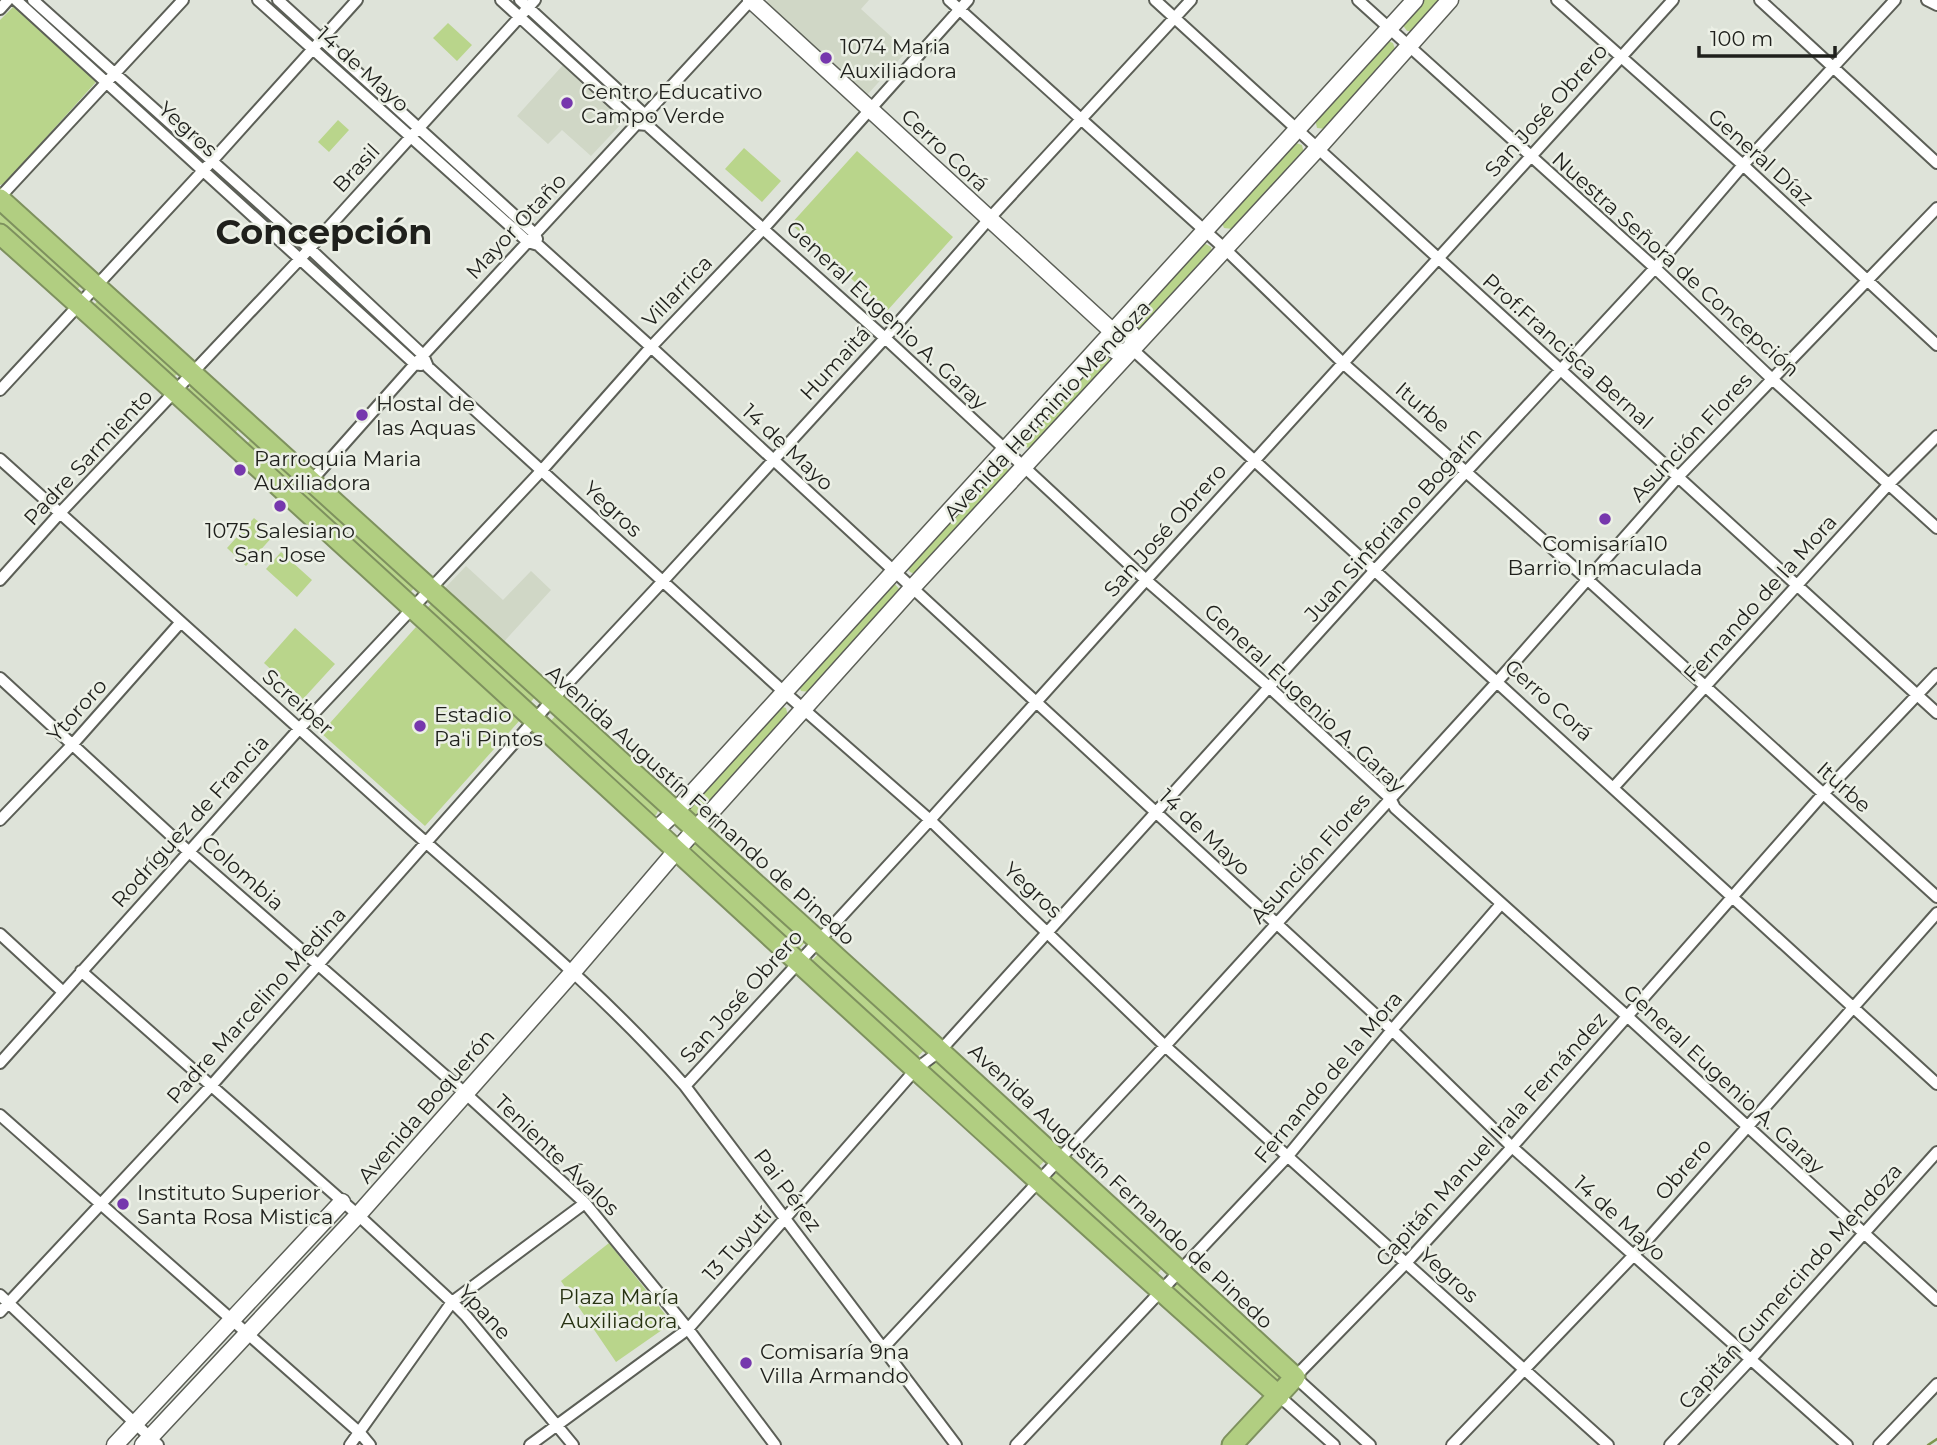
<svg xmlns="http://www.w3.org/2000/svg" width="1937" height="1445" viewBox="0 0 1937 1445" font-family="Montserrat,sans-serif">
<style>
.built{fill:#d0d7c6}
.green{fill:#b9d58b}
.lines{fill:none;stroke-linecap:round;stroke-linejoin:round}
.stream{stroke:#7d964e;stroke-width:2.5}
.street-casing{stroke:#5c5f57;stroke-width:14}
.secondary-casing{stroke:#5c5f57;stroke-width:19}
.highway-casing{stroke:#7e915e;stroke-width:23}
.street{stroke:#fff;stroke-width:10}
.secondary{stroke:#fff;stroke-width:16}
.highway{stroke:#b1ce81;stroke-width:19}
.poi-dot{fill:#7637ad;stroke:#ecf0e6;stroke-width:2.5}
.labels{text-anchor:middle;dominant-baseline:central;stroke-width:5;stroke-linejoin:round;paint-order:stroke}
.poi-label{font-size:21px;fill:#1f201c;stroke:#ecf0e6;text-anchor:start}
.street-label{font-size:21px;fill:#1f201c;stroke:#ecf0e6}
.park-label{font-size:21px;fill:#273212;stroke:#ecf0e6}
.town-label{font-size:35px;font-weight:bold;fill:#1f201c;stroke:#ecf0e6}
</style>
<rect width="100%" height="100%" fill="#dee3d9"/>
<path class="built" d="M768,0h101l-8,9 46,42 -40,44 -101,-93z
M563,65l61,56 -33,35 -29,-26 -14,14 -31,-28z
M466,566l37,34 28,-29 20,19 -50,55 -57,-56z"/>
<path class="green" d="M1421,0h21l-29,31h-6l-5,-7z
M13,7h2l81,75 -92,102 -4,1v-165z
M448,23l24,22 -15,16 -24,-23z
M1388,41l5,2 3,9 -70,77 -9,-1 -2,-9z
M338,120l11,10 -20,22 -11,-10z
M1296,143l6,2 2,9 -71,75 -9,-1 -2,-5z
M744,148l37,33 -19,21 -37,-33z
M857,151l96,86 -66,74 -96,-87z
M2,211l80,73 -6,7 -76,-66v-13z
M1204,243l7,4 1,6 -71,77 -8,-1 -3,-6z
M99,299l80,73 -6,6 -80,-72z
M1101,353l8,5v6l-77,84 -9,-1 -3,-6z
M193,384l47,43 -6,7 -47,-43z
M252,438l94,86 -6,7 -94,-86z
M1001,465l5,2 3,5 -94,102 -5,-2 -3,-5z
M254,518l20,17 -28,31 -19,-18z
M357,534l58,53 -6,7 -58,-53z
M281,552l31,28 -15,17 -31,-28z
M894,583l6,7 -90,102 -9,-1 -2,-5z
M432,603l103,94 -5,6 -104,-94z
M416,627l104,93 -95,106 -104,-93z
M295,628l40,36 -32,35 -39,-36z
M780,706l6,2 2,8 -89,100 -6,1 -5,-8z
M556,715l103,94 -3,6 -6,1 -100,-94z
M696,842l110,99 -8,9 -111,-98z
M818,954l107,95 -10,11 -106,-96z
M935,1060l111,99 -10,11 -111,-99z
M1058,1170l106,96 -10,12 -106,-96z
M609,1243l63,80 -56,39 -55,-81z
M1174,1278l111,97 -13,13 -108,-98z"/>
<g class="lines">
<path class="stream" d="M1928,1445l9,-6"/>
<defs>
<path id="street" d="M16,0l399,364 6,1
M33,0l276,248 114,107 5,12 356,325 146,128 235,226 443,399
M258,0l270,242 10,3 113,102 741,683 120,117 335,298
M278,0l257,234 2,5
M501,0l136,124 10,1 238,213 261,242 124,108 120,110 5,10 233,209 309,283
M520,0l125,115 1,7
M949,0l275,248 120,116 243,215 350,318
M1155,0l782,713
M1358,0l297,268 116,110 166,150
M1557,0l186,165 194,180
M1760,0l177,163
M1927,0l10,5
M0,9l8,-9
M0,197l183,-197
M1132,349l805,735
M0,390l212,-229 145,-161
M0,459c135,121 269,243 404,364 95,85 197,167 281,263l271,359
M311,481l104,-117 336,-364
M0,580l60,-67 240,-254 235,-259
M0,678l188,173 277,242 120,110 103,126 87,116
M1613,788l275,-303 49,-49
M0,820l72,-75 108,-122
M0,934l62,57
M81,971l277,244 94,87 14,14 107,129
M0,1063l299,-334 244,-260 108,-122 113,-119 204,-228
M685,1086l245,-266 216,-240 527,-580
M0,1115l360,318 10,12
M0,1295l158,150
M0,1312l211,-226 341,-386 111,-119 222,-243 104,-119 202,-219
M883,1348l282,-302 332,-364 181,-205 259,-269
M1279,1396l55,49
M350,1445l102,-143 133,-99
M530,1445l158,-116 228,-260 24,-18 435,-481 280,-302 88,-103 152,-165
M1016,1445l271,-288 105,-127 109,-126
M1370,1445l-75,-68 112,-115 105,-115 311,-353 114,-120
M1452,1445l181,-189 304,-343
M1670,1445l80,-85 187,-208
M1879,1445l58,-61"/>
<path id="secondary" d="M751,0l361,331
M1109 340a12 12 0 1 1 24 0a12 12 0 1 1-24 0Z
M655,831l20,-19 740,-812
M115,1445l227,-243
M143,1445l215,-230 214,-242 105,-123 235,-262 406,-440 132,-148"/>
<path id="highway" d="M0,199l940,852 355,326 -63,68
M0,234c429,383 847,780 1279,1162"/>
</defs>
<use href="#street" class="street-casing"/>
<use href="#secondary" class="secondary-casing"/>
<use href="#highway" class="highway-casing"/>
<use href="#street" class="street"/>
<use href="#secondary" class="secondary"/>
<use href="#highway" class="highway"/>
</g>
<g class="poi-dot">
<circle cx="826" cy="58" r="7"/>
<circle cx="567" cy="103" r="7"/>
<circle cx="362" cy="415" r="7"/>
<circle cx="240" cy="470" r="7"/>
<circle cx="280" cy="506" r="7"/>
<circle cx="1605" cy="519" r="7"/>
<circle cx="420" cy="726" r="7"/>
<circle cx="123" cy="1204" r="7"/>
<circle cx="746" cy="1363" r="7"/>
</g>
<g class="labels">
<g class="poi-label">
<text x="840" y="46">1074 Maria<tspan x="840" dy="24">Auxiliadora</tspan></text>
<text x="581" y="91">Centro Educativo<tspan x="581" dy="24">Campo Verde</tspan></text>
<text x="376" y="403">Hostal de<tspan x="376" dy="24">las Aquas</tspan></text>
<text x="254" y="458">Parroquia Maria<tspan x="254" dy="24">Auxiliadora</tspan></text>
<text x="280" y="530" text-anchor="middle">1075 Salesiano<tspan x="280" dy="24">San Jose</tspan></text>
<text x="1605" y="543" text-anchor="middle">Comisaría10<tspan x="1605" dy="24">Barrio Inmaculada</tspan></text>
<text x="434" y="714">Estadio<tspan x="434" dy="24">Pa'i Pintos</tspan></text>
<text x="137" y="1192">Instituto Superior<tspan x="137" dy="24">Santa Rosa Mistica</tspan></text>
<text x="760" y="1351">Comisaría 9na<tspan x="760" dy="24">Villa Armando</tspan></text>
</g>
<g class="street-label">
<text transform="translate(363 69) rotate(42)">14 de Mayo</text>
<text transform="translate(1546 110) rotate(-48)">San José Obrero</text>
<text transform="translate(188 129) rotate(42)">Yegros</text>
<text transform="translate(945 150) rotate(43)">Cerro Corá</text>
<text transform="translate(1761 157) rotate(42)">General Díaz</text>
<text transform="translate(356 168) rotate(-47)">Brasil</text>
<text transform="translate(516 226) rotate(-47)">Mayor Otaño</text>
<text transform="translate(1676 264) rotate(42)">Nuestra Señora de Concepción</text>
<text transform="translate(677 291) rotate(-46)">Villarrica</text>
<text transform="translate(887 315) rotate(43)">General Eugenio A. Garay</text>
<text transform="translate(1568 351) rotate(42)">Prof.Francisca Bernal</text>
<text transform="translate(835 363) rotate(-47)">Humaitá</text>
<text transform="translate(1423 407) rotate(41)">Iturbe</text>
<text transform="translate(1047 410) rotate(-47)">Avenida Herminio Mendoza</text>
<text transform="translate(1691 437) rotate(-47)">Asunción Flores</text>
<text transform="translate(788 447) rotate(43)">14 de Mayo</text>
<text transform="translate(88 457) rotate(-47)">Padre Sarmiento</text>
<text transform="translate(613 509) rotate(43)">Yegros</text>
<text transform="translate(1393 524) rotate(-48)">Juan Sinforiano Bogarín</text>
<text transform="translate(1165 530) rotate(-48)">San José Obrero</text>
<text transform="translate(1760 598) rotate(-48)">Fernando de la Mora</text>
<text transform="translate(1305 698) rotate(43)">General Eugenio A. Garay</text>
<text transform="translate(1549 700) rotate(42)">Cerro Corá</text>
<text transform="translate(298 702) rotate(42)">Screiber</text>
<text transform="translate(77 710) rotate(-48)">Ytororo</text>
<text transform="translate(1844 787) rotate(42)">Iturbe</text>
<text transform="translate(701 805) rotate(42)">Avenida Augustín Fernando de Pinedo</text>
<text transform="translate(190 821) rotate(-48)">Rodríguez de Francia</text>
<text transform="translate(1205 832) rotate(43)">14 de Mayo</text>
<text transform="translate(1310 858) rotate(-48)">Asunción Flores</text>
<text transform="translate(243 873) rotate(41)">Colombia</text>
<text transform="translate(1033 890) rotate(43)">Yegros</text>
<text transform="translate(741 996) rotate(-48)">San José Obrero</text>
<text transform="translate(256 1005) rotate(-48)">Padre Marcelino Medina</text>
<text transform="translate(1328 1077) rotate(-50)">Fernando de la Mora</text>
<text transform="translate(1724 1079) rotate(43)">General Eugenio A. Garay</text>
<text transform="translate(426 1106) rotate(-49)">Avenida Boquerón</text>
<text transform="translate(1491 1139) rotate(-48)">Capitán Manuel Irala Fernández</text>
<text transform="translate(557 1155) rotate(44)">Teniente Ávalos</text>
<text transform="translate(1683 1169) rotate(-49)">Obrero</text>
<text transform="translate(1121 1186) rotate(43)">Avenida Augustín Fernando de Pinedo</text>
<text transform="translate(788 1190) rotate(53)">Pai Pérez</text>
<text transform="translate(1620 1218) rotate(42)">14 de Mayo</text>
<text transform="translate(737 1244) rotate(-48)">13 Tuyutí</text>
<text transform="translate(1449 1275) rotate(42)">Yegros</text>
<text transform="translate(1790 1286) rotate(-48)">Capitán Gumercindo Mendoza</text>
<text transform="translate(485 1312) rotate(47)">Ypane</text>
</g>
<g class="park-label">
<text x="619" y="1296">Plaza María<tspan x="619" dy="24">Auxiliadora</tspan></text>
</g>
<g class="town-label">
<text x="324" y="231">Concepción</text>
</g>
</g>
<path d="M1699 46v10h136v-10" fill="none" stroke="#1f201c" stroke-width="3.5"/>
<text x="1710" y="46" font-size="21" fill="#1f201c" stroke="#ecf0e6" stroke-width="5" paint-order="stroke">100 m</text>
</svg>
